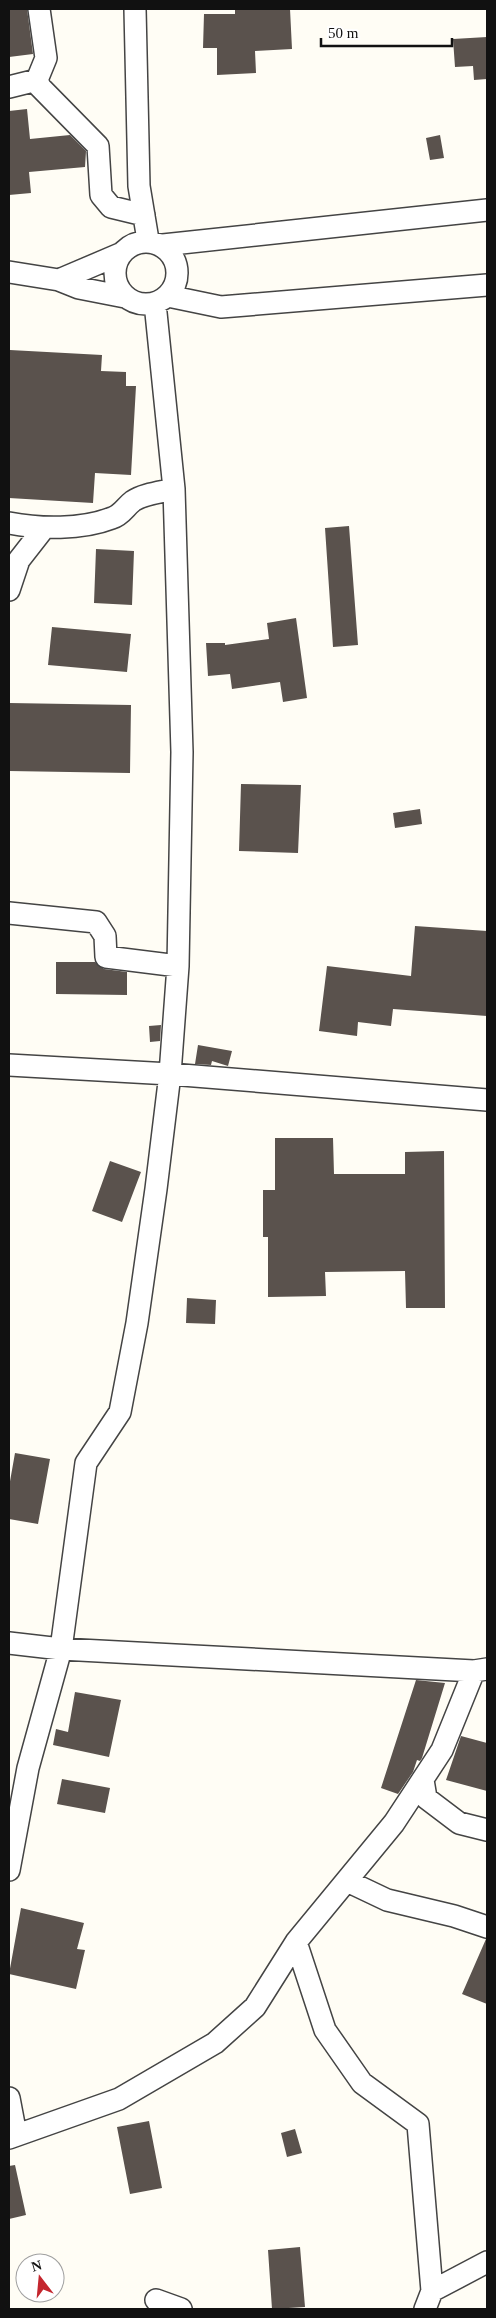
<svg xmlns="http://www.w3.org/2000/svg" width="496" height="2318" viewBox="0 0 496 2318" font-family="Georgia,serif">
<style>
.building{fill:#5a524d}
.lines{fill:none;stroke-linecap:round;stroke-linejoin:round}
.minor-casing{stroke:#444;stroke-width:24}
.minor{stroke:#fff;stroke-width:21}
</style>
<rect width="100%" height="100%" fill="#fffdf5"/>
<path class="building" d="M9,9h18l6,45 -24,3z
M235,9h55l2,40 -37,2 1,22 -39,2v-27h-14l1,-34h31z
M487,37v42l-13,1 -1,-14 -18,1 -2,-28z
M27,109l3,30 40,-4 16,16 -1,16 -56,5 2,21 -22,2v-84z
M440,135l4,23 -14,2 -4,-22z
M10,350l92,5 -1,16 25,1v14h10l-5,89 -36,-2 -2,30 -84,-5z
M349,526l9,119 -25,2 -8,-119z
M96,549l38,2 -2,54 -38,-2z
M296,618l11,80 -24,4 -3,-20 -48,7 -2,-15 -22,2 -2,-33h19v2l44,-6 -2,-16z
M52,627l79,7 -4,38 -79,-7z
M9,703l122,2 -1,68 -121,-2z
M241,784l60,1 -3,68 -59,-2z
M420,809l2,15 -27,4 -2,-15z
M415,926l72,5v85l-94,-7 -2,17 -33,-4 -1,14 -38,-5 8,-65 84,10z
M56,962h39l9,7 23,3v23l-71,-1z
M161,1025l-1,16 -10,1 -1,-16z
M198,1045l34,6 -4,15 -16,-5 -1,4 -16,-1z
M275,1138h58l1,36h71v-22l39,-1 1,157h-39l-1,-37 -80,1 1,24 -58,1v-60h-5v-47h12z
M110,1161l31,11 -19,50 -30,-11z
M187,1298l29,2 -1,24 -29,-1z
M15,1453l35,6 -12,65 -29,-5v-32z
M416,1680l29,3 -23,75 -2,3 -3,-1 -4,12 -15,22 -17,-6z
M75,1692l46,8 -12,57 -56,-12 3,-16 12,3z
M461,1736l26,7v48l-41,-11z
M62,1779l48,9 -5,25 -48,-9z
M21,1908l63,15 -7,26 8,1 -9,39 -67,-15z
M486,1939h1v65l-25,-10z
M149,2121l13,67 -32,6 -13,-67z
M295,2129l7,24 -15,4 -6,-24z
M15,2165l11,50 -17,4v-53z
M300,2247l5,60 -33,2 -4,-59z"/>
<g class="lines">
<defs>
<path id="minor" d="M39,9l7,49 -9,22 3,7 58,59 3,49 10,12 33,8
M135,9l4,177 9,54
M9,87l28,-7
M115 273a31 31 0 1 1 62 0a31 31 0 1 1-62 0Z
M163,245l324,-35
M9,272l50,8 20,8 46,9
M59,280l61,-26
M168,296l53,11 266,-22
M9,523c31,6 72,7 103,-5 10,-3 13,-11 21,-17 10,-7 29,-9 41,-12
M9,590l10,-30 25,-32
M9,913l87,9 9,14 1,21 72,9
M9,1065l161,9 317,26
M9,1643l52,6 413,22 13,-2
M423,1780l3,18 33,25 28,7
M9,1870l19,-102 33,-119 25,-186 34,-51 17,-89 19,-134 14,-115 8,-108 4,-214 -8,-263 -19,-186
M347,1881l40,19 67,16 33,11
M296,1942l29,88 37,53 56,41 14,167 -7,18
M9,2098l7,37
M9,2138l110,-39 96,-56 40,-36 41,-65 98,-119 48,-73 32,-79
M432,2291l55,-29
M156,2300l25,9"/>
</defs>
<use href="#minor" class="minor-casing"/>
<use href="#minor" class="minor"/>
</g>
<rect width="496" height="2318" fill="none" stroke="#111111" stroke-width="20"/>
<g transform="translate(40 2278) rotate(344)"><circle r="24" fill="#ffffff" stroke="#a0a0a0"/>
<path d="M0-4L9 19L0 12L-9 19Z" fill="#c4262e"/>
<text y="-8" font-size="14" font-weight="bold" text-anchor="middle" fill="#111111">N</text>
</g>
<path d="M321 38v8h131v-8" fill="none" stroke="#111111" stroke-width="2.5"/>
<text x="328" y="38" font-size="15" fill="#111111" stroke="#ffffff" stroke-width="4" paint-order="stroke">50 m</text>
</svg>
